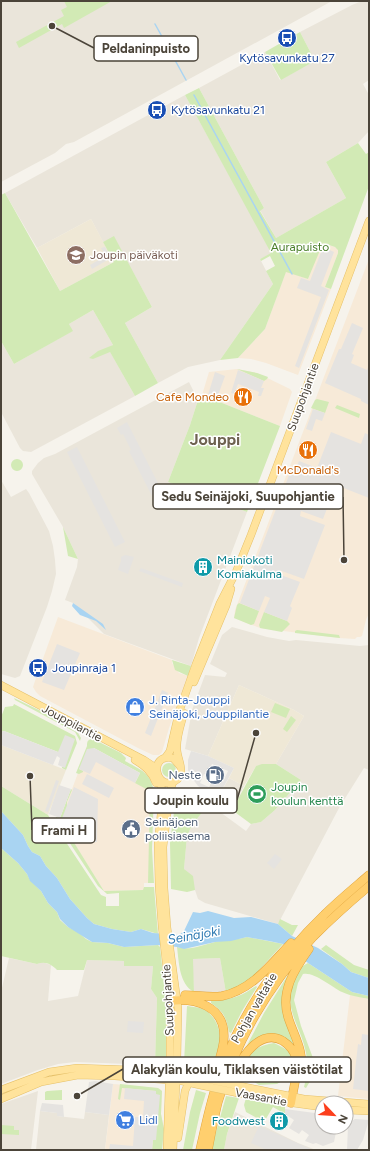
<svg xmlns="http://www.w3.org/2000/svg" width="370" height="1151" viewBox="0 0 370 1151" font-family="Figtree,sans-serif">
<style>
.residential{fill:#eae5da}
.commercial{fill:#f7ead8}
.education{fill:#efe8d6}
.green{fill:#d2eab5}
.parking{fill:#e5e3e0;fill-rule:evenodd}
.water{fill:#a9d4f2}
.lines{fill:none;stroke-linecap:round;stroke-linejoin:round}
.stream{stroke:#a9d4f2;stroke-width:1.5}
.major-casing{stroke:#e6c16a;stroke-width:8}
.highway-casing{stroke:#e0a43c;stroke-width:9}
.major{stroke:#ffe39c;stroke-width:7}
.highway{stroke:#ffcf6e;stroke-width:8}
.major-bridge-casing{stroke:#e6c16a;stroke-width:8;stroke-linecap:butt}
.major-bridge{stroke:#ffe39c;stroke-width:7}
.labels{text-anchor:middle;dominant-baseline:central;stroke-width:3;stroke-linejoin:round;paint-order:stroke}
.transit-label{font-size:12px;fill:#164399;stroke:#fff;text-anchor:start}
.park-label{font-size:12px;fill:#4a7f2a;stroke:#fff}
.education-label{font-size:12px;fill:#785e54;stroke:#fff;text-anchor:start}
.food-label{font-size:12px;fill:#c56008;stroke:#fff;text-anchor:end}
.street-label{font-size:12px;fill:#4b4439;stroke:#fff}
.culture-label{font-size:12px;fill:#0d838f;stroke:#fff;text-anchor:start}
.shop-label{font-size:12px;fill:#366cbe;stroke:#fff;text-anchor:start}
.service-label{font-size:12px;fill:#4e5e75;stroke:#fff;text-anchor:end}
.leisure-label{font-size:12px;fill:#27864d;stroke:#fff;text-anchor:start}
.water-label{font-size:13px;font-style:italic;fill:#2e7ab2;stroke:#fff}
.district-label{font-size:16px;font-weight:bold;fill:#6e6250;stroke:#fff}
.leader{fill:none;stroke:#4b4439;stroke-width:1.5}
.callout-dot{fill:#4b4439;stroke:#fff;stroke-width:1.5}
.callout{fill:#fff;stroke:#4b4439;stroke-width:1.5}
.callout-label{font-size:13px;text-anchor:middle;font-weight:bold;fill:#4b4439}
</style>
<rect width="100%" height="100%" fill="#f6f3ec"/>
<path class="residential" d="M1,1h331l-258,141 -8,2 -11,9 -54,29z
M362,1h7v79l-6,4 6,11v36l-11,12 -32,19 20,36 -70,40 -16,-28 4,-2 -65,-120 66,-36 15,28 35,-19 -15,-29 52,-27z
M185,95l87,158 -12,6 13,25 -53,76 -32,7 -30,16 -33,-60 27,-16 -38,-70 -11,5 -12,-23 -54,29 -32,-55z
M93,310l20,35 -5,3 27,48 -104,56 -8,-1 -3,-3 -19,-36v-71l13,23 58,-33 -3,-7z
M189,382l9,18 -8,25 -22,57 79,30 -48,126 -8,28 -87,-32 -31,-31 -8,-3 12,-33 1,-8 -15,-32 -31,-53v-3l6,-8 6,-5 11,-4z
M1,480l10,17 15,-8 3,4 20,38 4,15 2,14 1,14 -4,17 -5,16 -27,69 -5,2 -14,-4z
M232,627l35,10 22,4 7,-1 64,6 9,-1v125l-5,-2 -25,40 -61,116 -73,-21 -7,-4 -3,-9 -11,-21 3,-33 5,-11 17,-21 37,27 5,-7 10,-2 14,-12 26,-30 -25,-16 28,-48 -10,-6 -55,-25 -31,71 -23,-7 7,-39 13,-35 20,2 2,-4 -17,-9 12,-29z
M229,778l15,8 -12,24 -15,-11z
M9,958l28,6 5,-2 9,3 -3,36 30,-5 9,-36 37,1v5h29l-2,23 6,9 -2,67 -80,-3 -17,2 -20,6 -37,14v-92z
M220,958l6,35 -9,1 -23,-2 -2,-33z
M38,1091l-7,59h-30v-46z
M40,1111l17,2v3l27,3 1,-7 24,3 -4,35h-69z
M235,1112l63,31 18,7h-92l3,-16z"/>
<path class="commercial" d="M322,243l13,4 3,2v4l-13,34 6,2 -33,86 -32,-12 -15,-4 -13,-1 27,-29 21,-58 22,8z
M369,259v354l-3,7 -4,16 -2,1h-3l-2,2 -16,-1 -79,-10 -26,-10 1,-8z
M237,369l20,4 33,16 2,3 -12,34 -78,-31 7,-23z
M58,617l114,43v3l7,10 9,3 -19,52 -7,24 -3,3h-6l-15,-7 -98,-52 -4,-4 -3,-5 3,-9z
M87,749l65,42 -2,92h-6v7l-40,1 -44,-70z
M350,995l19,4v100l-31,-3z
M113,1084l45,4 2,1 2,2 -1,23 3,15 -2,21h-57z"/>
<path class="education" d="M91,219l23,43 -54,29 -23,-43z
M239,685l55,25 10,6 -28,48h-6l-14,2 -12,20 -15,-8 5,-10 -26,-12z
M1,745l65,25 -18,45 -47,-29z"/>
<path class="green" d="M64,1h48l-48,27 -2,-4 -43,24 -3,-6 48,-26 -3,-6 6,-3z
M300,32l15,29 -34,19 -16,-28z
M199,88l65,120 -4,3 16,27 70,-40 -20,-36 32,-19 8,11 3,-2v34l-38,103 -6,-2 13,-34v-3l-3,-3 -12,-4 -15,36 -22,-7 -21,57 -27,29 -18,2 53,-76 -7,-13 9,-5 -5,-10 -9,5 -1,-2 11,-6 -86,-158z
M5,193l55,98 54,-29 -11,-20 11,-6 38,71 -27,16 33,60 -23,13 -25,-44 -17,7 -4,-1 9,-7 15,-6 -20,-35 -24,14 4,7 -59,33 -13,-23v-146z
M237,369l20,4 11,4 -1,2 -3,2z
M202,395l78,31 -33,86 -79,-30 22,-57 8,-25z
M317,399l12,3 -4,11 -14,-5 4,-8z
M337,405l23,9 -1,4 -24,-10z
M11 465a6 6 0 1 1 12 0a6 6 0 1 1-12 0Z
M63,527l15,32 -10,-3z
M239,603l20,8 -5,13 -3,1 -17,-7 3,-13z
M264,612l23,9 3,3 -8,8 -22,-4 -1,-3z
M297,630l42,5 1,3 -45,-5v-2z
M172,660l19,6 -3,10 -13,-6z
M14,698l29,14 35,21 3,5 -1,3 -5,-9 -60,-32z
M275,703l15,6 -4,9 -15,-6z
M14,704l61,32 2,7 -11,27 -4,-2v-1h2l-6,-15 -54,-21 -3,1v-15l4,-10 8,-1z
M291,716l5,4 -9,12 -4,-3z
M93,739l28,14 5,5 -1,3c16,9 25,11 29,30l-2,58 2,34h-6l2,-92 -15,-8 5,-10 -46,-25 -15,21 4,2v1l-4,2 -3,-1 11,-27c0,-5 1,-7 6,-7z
M162 770a7 7 0 1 1 14 0a7 7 0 1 1-14 0Z
M262,764h14l25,16 -26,30 -14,12 -10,2 -19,-14 24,-44z
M1,786l47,29 53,80 5,2v9h13v-13l-12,1 -9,-8 -42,-64v-5l4,1 11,-29 1,1 -5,12v24l-2,2 39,63 39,-1 1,-3h10l4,47 -17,-5 -10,3 -19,-3 -18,-5 -7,-6 -17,-19 -13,-21 -11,-12 -6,-10 -8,-4 -4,-6 -5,-11 -22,-24z
M185,790l4,1 20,13 -17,21 -5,11 -3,33 9,7 2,14 -8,2 -16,-3 -1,-46 6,-47 2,-3z
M1,848l17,15 9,11 3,6 11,11 7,12 9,9 3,8 8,7 10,5 8,7 6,3 16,1 16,4 34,-2 2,2 5,45 2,9 -1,59 -11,5 2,-67 -6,-9 2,-23h-29v-5l-37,-1 -3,10h-27c-6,-6 -12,-9 -20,-6l-36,-8z
M280,919l12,6h6l-6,11 -14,-12z
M247,937l36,7 -33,36 -24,13 -6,-35 -27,1 1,33c-15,-8 -15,-30 -17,-45 13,4 25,-2 38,-5 11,-2 21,-2 32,-5z
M326,945l28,20 15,5v8l-18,-6 -9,-8 -21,-15z
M308,963l44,29 17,4v3c-9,-2 -19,-3 -27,-7 -10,-5 -29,-21 -39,-18l-5,9 -4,17 7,26 12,32 -1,15 -3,10 -3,5 -2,-1c3,-11 4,-23 2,-34 -5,-28 -26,-47 -10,-77 4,-6 5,-10 12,-13z
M291,970l-9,29 2,17 16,39c-4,-4 -7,-11 -12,-15 -16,-14 -35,-2 -45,13l21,-40z
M256,986l1,1 -15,24 -11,22 -2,-1c-3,-15 -5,-20 -18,-29v-2c21,-2 27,-3 45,-15z
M187,1006c5,1 13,1 18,4 12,7 18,25 14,39 -3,8 -8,12 -10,23 -9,-1 -18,-1 -25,-9z
M274,1043c20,9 23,15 18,37l-10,1 -5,3 -18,1 -15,-10c0,-3 -1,-9 0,-13 5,-12 18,-17 30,-19z
M120,1084l38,4 4,3 -1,23 3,15 -2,21h-10l1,-10h3v-49l-34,-3 -2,12 -2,-1z
M62,1090v10h-17v-8l2,-1z
M196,1090l10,3 -6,20 -8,37h-9l7,-38z
M226,1096l13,2 -12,36 -3,16h-13z
M246,1098l39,9v7l-12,-7 -9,15 -18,-10 -2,-7z
M1,1125l13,1v4h5v5l-18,-1z"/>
<path class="parking" d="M105,247l6,11 -19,11 -2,-4 16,-9 -5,-8z
M323,247l11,5 -13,34 8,4 -30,78 -4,-2 26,-69 -24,-9 4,-10 9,3z
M352,323l11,5 -11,26 2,1 -3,8 16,7 2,-5v40l-8,-4v-2l-36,-16 14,-34h2z
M238,370l26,11 -3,7h3l-3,8h-3l1,-4 -21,-8 -4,10 -3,-1z
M215,372l10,4 -8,22 -9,-3z
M313,409l12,4 -3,8 -6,-2 -4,12 -6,-2z
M127,422l34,67 -3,10 -4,1 -25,-49 2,-1 -8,-16 -2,1 -4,-7z
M331,432l30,12 4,-11 4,2v63l-33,-13 -13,34 -22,-8 -1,5 25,9 -21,54 -25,-9 -1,4 22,8 -10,24 2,2 -5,13 -23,-9 6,-14 -5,-2 -6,15 -19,-8 51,-133 3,2 5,-11 18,7z
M77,447l48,95 -10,5 -48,-95z
M125,555l9,2 -6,17 -10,-4 3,-9v-4z
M141,568l42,15 -1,4 -43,-16z
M57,644l23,9 -16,37 -22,-8z
M162,690l6,3 -17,43 -6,-3z
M4,731l54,21 7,-17 10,4 -10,29 -7,-3 2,-7 -3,-2 -4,9 -52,-20v-13z
M94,748l46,25 -5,10 -39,-21 -6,12 -11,-5 8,-20z
M191,751l17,5 26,12 -17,31 -19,-13 -6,-8 -4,-8v-10zM212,764l16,7 -5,11 -9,-4 -5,9 -9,-4 4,-9 3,1z
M87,774l27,14 -5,10 -27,-14z
M56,780l3,1 -11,31 -3,-1z
M59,785l12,4 -11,29 -11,-4z
M74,787l24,12 -1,43 -22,1 -14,-22z
M275,854l7,5 -8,10 -7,-6z
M128,1021l16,1 -1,11 -16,-1z
M362,1034l7,1v56l-16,-2 5,-45 3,1z
M95,1081l18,3 -4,31 -24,-3 4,-30z
M125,1088l31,3v3l4,1 -4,45h-3l-1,10h-43l1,-6 23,2 2,-29h8l1,-16 -20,-2z
M42,1103l21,2 1,12 -7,-1v-3l-17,-2z
M285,1109l37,5v13h15l-3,15 -11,4 -7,-3 -3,1 -8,-3 4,-6 -7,-5 -3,4 -10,-6 5,-8 -9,-6z
M355,1119l14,1 -6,20 -6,10h-10l1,-24 2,-4z
M259,1126l54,24h-46l-16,-7z"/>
<path class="water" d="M73,603l30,21 3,6 -10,-9 -16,-6 -8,-9z
M1,811l22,24 5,11 4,6 8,4 6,10 11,12 13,21 17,19 7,6 18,5 19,3 10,-3 12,4 26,2 5,-4 9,-19 7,1 8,-2 26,7 17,-1 27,7 14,12 26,12 24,16 9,8 18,6v18l-17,-4 -44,-29 -25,-19 -14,-3 -22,-4 -16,4 -16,1 -31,7 -7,-2 -19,-2 -34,2 -16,-4 -16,-1 -24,-15 -8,-8 -3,-7 -9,-9 -7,-12 -11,-10 -3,-7 -9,-11 -17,-15z"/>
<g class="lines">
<path class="stream" d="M155,24l31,56
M194,95l98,179"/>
<defs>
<path id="major" d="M194,682l32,-76 5,-17
M1,685l143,75 9,6 3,5
M165,758l5,-7 9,-39 17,-48 24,-61 16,-31 15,-37 118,-314
M135,760c10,6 17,12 21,23
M180,766l-7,-8c-26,-5 -17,34 2,23 4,-2 6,-6 6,-11 0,-7 -4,-14 -4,-21 -1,-11 4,-25 7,-36
M159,777l4,18 -5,48 1,43 3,40 8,70v62l-3,92
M240,1086l64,13 65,5
M1,1090l48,-18 28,-4 85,3 20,2 20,5
M238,1093l48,9 36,5
M1,1099l40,-17 37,-7 37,1 67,5 18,4
M346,1110l23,1
M178,1138l7,-47 4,-9
M173,1150l4,-89 1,-53 -11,-81 -3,-39 -1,-41 7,-56 3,-9"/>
<path id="highway" d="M185,995c12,0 25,3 37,1 30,-6 49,-32 69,-53
M170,1001c26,-3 54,5 54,35 0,11 -4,21 -7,31
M235,1072c8,-17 26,-44 48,-31 6,4 11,9 13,17 3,12 -3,32 -5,45
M301,1074c3,-23 -5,-34 -12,-54 -10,-27 5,-50 20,-71
M200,1150c6,-26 11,-52 20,-76 21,-60 58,-115 104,-159 14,-14 30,-27 45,-40
M208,1150c3,-16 6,-32 10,-48 18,-61 52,-118 95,-165 18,-18 37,-35 56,-51"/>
</defs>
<use href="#major" class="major-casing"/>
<use href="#highway" class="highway-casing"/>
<use href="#major" class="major"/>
<use href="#highway" class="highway"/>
<defs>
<path id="major-bridge" d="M202,1078l38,8
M200,1085l38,8"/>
</defs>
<use href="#major-bridge" class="major-bridge-casing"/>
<use href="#major-bridge" class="major-bridge"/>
</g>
<defs>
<symbol id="bus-disc" viewBox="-11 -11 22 22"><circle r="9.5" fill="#1a4fb4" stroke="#fff"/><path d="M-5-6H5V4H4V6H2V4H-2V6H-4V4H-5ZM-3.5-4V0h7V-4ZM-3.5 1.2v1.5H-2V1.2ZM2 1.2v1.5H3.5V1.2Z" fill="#fff"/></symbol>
<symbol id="school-disc" viewBox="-11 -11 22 22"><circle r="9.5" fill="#8d6e63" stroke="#fff"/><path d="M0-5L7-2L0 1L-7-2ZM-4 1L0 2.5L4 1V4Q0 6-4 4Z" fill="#fff"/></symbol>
<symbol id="restaurant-disc" viewBox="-11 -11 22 22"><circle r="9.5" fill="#e8710a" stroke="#fff"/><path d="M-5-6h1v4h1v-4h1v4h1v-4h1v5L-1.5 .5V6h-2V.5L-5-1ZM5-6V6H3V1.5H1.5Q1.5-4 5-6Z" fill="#fff"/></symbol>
<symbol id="building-disc" viewBox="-11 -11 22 22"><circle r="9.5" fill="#0f9aa8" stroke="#fff"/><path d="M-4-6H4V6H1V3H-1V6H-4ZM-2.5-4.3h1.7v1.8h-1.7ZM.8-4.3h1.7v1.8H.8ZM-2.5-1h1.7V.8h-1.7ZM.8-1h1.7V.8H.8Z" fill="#fff"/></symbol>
<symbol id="shop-disc" viewBox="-11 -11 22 22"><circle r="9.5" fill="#3f7fe0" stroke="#fff"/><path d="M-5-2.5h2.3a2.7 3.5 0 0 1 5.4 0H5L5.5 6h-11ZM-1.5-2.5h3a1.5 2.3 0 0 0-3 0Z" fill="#fff"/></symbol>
<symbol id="fuel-disc" viewBox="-11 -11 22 22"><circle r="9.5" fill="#5c6f8a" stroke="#fff"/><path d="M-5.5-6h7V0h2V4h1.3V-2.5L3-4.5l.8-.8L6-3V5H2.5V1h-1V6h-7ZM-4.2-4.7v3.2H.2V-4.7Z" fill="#fff"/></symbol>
<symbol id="stadium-disc" viewBox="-11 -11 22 22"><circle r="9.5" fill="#2e9e5b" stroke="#fff"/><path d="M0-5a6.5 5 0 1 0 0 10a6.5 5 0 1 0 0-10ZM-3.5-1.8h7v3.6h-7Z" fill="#fff"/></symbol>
<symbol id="civic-disc" viewBox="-11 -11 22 22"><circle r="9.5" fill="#5c6f8a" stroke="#fff"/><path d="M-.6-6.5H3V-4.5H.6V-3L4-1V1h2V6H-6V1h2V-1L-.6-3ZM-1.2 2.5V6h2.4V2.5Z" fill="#fff"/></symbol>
<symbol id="supermarket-disc" viewBox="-11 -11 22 22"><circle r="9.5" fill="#3f7fe0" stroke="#fff"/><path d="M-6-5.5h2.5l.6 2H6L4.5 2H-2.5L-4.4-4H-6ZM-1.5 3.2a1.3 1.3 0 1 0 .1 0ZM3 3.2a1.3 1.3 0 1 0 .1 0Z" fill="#fff"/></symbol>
</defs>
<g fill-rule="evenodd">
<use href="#bus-disc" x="276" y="27" width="22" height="22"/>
<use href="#bus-disc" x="146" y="99" width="22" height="22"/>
<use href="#school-disc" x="65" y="244" width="22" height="22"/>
<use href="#restaurant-disc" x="232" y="386" width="22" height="22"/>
<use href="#restaurant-disc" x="297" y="439" width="22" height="22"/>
<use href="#building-disc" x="192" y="556" width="22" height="22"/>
<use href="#bus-disc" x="27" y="657" width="22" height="22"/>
<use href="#shop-disc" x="124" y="696" width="22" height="22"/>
<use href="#fuel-disc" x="204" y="764" width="22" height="22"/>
<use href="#stadium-disc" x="246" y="783" width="22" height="22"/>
<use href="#civic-disc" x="120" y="818" width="22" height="22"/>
<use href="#supermarket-disc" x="114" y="1109" width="22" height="22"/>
<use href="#building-disc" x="268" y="1110" width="22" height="22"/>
</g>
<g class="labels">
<g class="transit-label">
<text x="287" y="58" text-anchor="middle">Kytösavunkatu 27</text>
<text x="171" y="110">Kytösavunkatu 21</text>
<text x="52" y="668">Joupinraja 1</text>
</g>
<g class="park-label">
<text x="300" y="247">Aurapuisto</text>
</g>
<g class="education-label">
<text x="90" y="255">Joupin päiväkoti</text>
</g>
<g class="food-label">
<text x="229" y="397">Cafe Mondeo</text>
<text x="308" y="470" text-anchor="middle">McDonald's</text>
</g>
<g class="street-label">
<text transform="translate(303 397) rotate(-70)">Suupohjantie</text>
<text transform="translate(72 723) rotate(28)">Jouppilantie</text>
<text transform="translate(168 1000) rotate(-93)">Suupohjantie</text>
<text transform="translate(254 1008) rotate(-60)">Pohjan valtatie</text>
<text transform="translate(261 1097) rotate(11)">Vaasantie</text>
</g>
<g class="culture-label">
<text x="217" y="560">Mainiokoti<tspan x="217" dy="14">Komiakulma</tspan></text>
<text x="265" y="1121" text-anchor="end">Foodwest</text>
</g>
<g class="shop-label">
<text x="149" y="700">J. Rinta-Jouppi<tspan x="149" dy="14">Seinäjoki, Jouppilantie</tspan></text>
<text x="139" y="1120">Lidl</text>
</g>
<g class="service-label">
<text x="201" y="775">Neste</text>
<text x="145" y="822" text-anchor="start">Seinäjoen<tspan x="145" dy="14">poliisiasema</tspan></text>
</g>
<g class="leisure-label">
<text x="271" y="787">Joupin<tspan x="271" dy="14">koulun kenttä</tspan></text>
</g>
<g class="water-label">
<text transform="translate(194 935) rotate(-10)">Seinäjoki</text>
</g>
<g class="district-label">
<text x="215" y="439">Jouppi</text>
</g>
</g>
<path class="leader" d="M52 26L94 48M344 560L343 497M256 733L237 800M30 776L32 830M77 1096L123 1069"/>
<g class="callout-dot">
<circle cx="52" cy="26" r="4"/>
<circle cx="344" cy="560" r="4"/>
<circle cx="256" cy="733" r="4"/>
<circle cx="30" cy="776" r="4"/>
<circle cx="77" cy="1096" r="4"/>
</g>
<g class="callout">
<rect x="94" y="36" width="104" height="25" rx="4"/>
<rect x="153" y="484" width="190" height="25" rx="4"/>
<rect x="145" y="788" width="92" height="25" rx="4"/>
<rect x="32" y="818" width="63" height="25" rx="4"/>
<rect x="123" y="1057" width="228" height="25" rx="4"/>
</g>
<g class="callout-label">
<text x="146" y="53">Peldaninpuisto</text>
<text x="248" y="501">Sedu Seinäjoki, Suupohjantie</text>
<text x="191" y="805">Joupin koulu</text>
<text x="64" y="835">Frami H</text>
<text x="237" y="1074">Alakylän koulu, Tiklaksen väistötilat</text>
</g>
<rect width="370" height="1151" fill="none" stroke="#4b4439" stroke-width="4"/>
<g transform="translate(334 1115) rotate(115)"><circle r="19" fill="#ffffff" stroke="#b7b4b0"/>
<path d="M0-3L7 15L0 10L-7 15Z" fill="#fc3f1d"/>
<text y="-6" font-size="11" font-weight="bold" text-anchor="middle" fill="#4b4439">N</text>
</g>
</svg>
